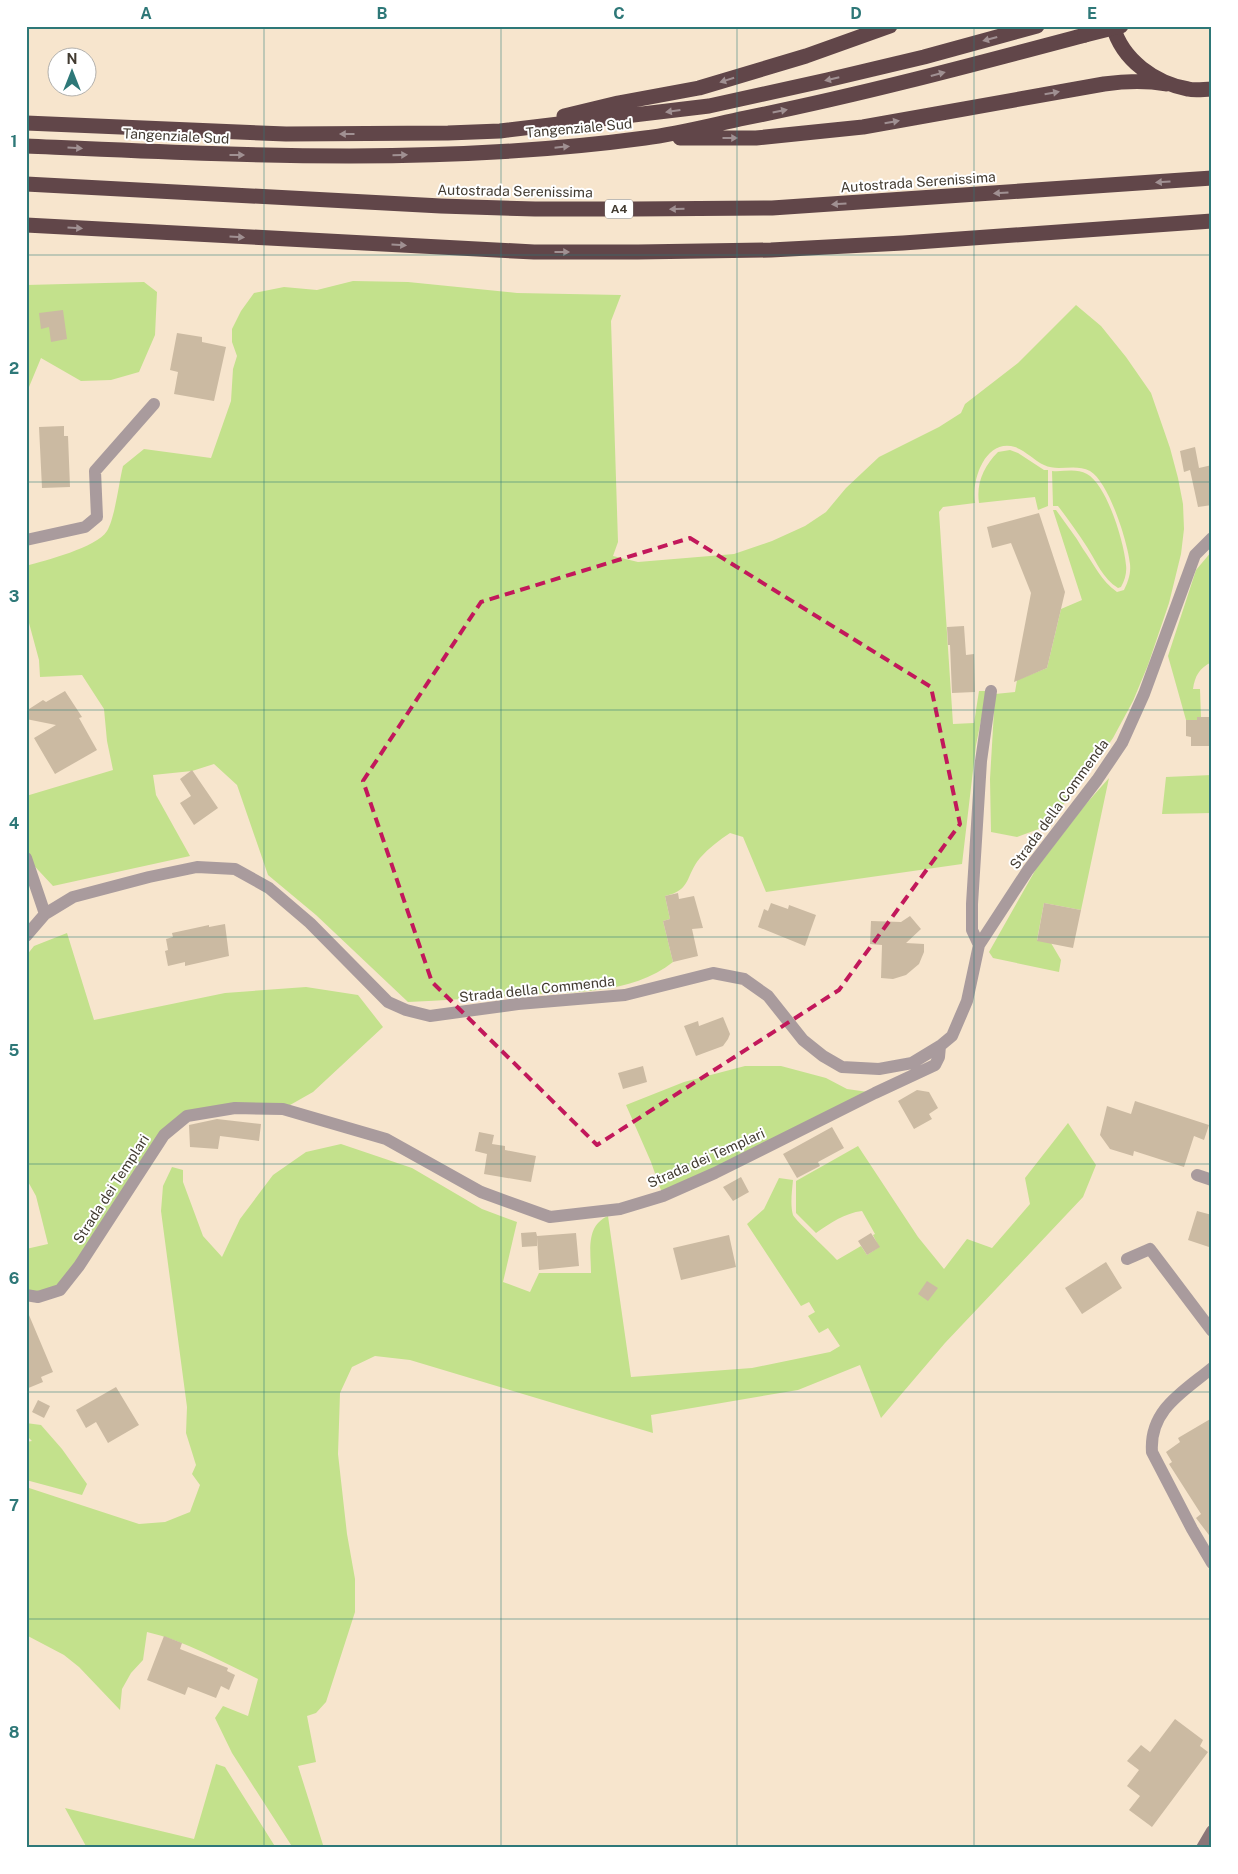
<svg xmlns="http://www.w3.org/2000/svg" width="1238" height="1874" viewBox="0 0 1238 1874" font-family="'Public Sans',sans-serif">
<style>
.green{fill:#c3e18c}
.building{fill:#cbbaa2}
.lines{fill:none;stroke-linecap:round;stroke-linejoin:round}
.street{stroke:#a99b9d;stroke-width:12}
.secondary{stroke:#8b7678;stroke-width:12}
.highway{stroke:#614649;stroke-width:15}
.highway-bridge{stroke:#614649;stroke-width:15}
.oneway{fill:#a09092}
.marked{fill:none;stroke:#c2185b;stroke-width:4;stroke-dasharray:10 6;stroke-linejoin:round}
.grid{fill:none;stroke:#2e7878;stroke-width:1;stroke-opacity:0.55}
.labels{text-anchor:middle;dominant-baseline:central;stroke-width:4;stroke-linejoin:round;paint-order:stroke}
.shield{fill:#fff;stroke:#7b766f;stroke-width:1}
.shield-label{font-size:12px;font-weight:bold;fill:#423b31}
.street-label{font-size:14px;fill:#423b31;stroke:#fff}
.neatline{fill:none;stroke:#2e7878;stroke-width:2}
.grid-label{font-size:16px;text-anchor:middle;font-weight:bold;fill:#2e7878}
</style>
<rect width="100%" height="100%" fill="#f7e5cd"/>
<path class="green" d="M353,281l55,1 109,11 104,2 -10,26 7,221 -5,14 25,6 96,-8 38,-13 33,-15 21,-14 20,-24 33,-31 60,-30 22,-14 4,-9 53,-41 58,-58 25,21 25,31 25,36 19,55 8,30 5,26 1,25 -3,25 -12,49 -21,62 -15,36 -20,37 -33,47 -36,42 -27,10 -26,-5 -1,-53 5,-85 20,-2 2,-12 30,-12 14,-59 21,-9 -29,-90h3c9,13 19,25 27,39 11,15 18,32 34,43l7,-2c4,-8 7,-16 6,-26 -2,-21 -21,-82 -40,-93 -15,-8 -32,1 -46,-6 -10,-5 -18,-14 -29,-18 -30,-9 -44,34 -40,56l-32,4 -4,5 14,212 21,-1 5,-32h8l-11,54 -14,119 -196,28 -23,-55 -13,-4c-11,7 -21,15 -30,25 -15,18 -8,32 -35,38l5,23 -7,2 10,41c-41,33 -105,30 -154,33 -37,3 -74,5 -111,7l-92,-87 -48,-40 -31,-90 -23,-21 -22,7 -39,4 3,20 34,61 -137,30 -27,-29v-61l87,-26 -6,-29 -3,-32 -22,-34 -42,2 -1,-17 -10,-37 -3,-4v-53c20,-6 70,-18 81,-35 8,-13 12,-49 16,-65l21,-17 67,9 20,-57 2,-32 4,-13 -5,-14v-13l9,-18 13,-18 30,-6 33,3z
M144,282l13,10 -2,43 -16,37 -28,8 -30,1 -40,-23 -12,29 -3,1v-103z
M1010,450l8,3 26,17h4v36l-10,4 -3,-13 -56,6c-3,-20 5,-37 19,-51z
M1052,471c12,1 24,-3 35,3 20,11 37,68 39,91 1,7 -1,15 -5,22l-3,1c-15,-9 -22,-27 -31,-41 -9,-14 -19,-28 -29,-41h-5z
M1212,551v111c-13,6 -17,14 -19,27h7l1,28h-4v3h-11l-18,-64 28,-86z
M1212,775v38l-50,1 4,-37z
M1109,778l-28,132 -37,-7 -7,37 14,3 10,17 -2,12 -66,-14 -4,-6 47,-83 49,-64z
M67,933l27,87 131,-27 81,-6 52,8 25,32 -70,65 -30,17 -96,7 -23,19 -104,155 -34,5v-46l22,-5 -12,-48 -10,-18v-222l8,-10z
M745,1066h36l45,12 21,11 28,4 -212,103 -12,-34 -25,-57 58,-23z
M1068,1123l28,42 -13,32 -138,146 -64,75 -21,-53 -62,25 -147,25 2,18 -243,-73 -35,-4 -23,11 -12,26 -2,61 9,80 8,45v33l-29,90 -10,11 -9,3 9,46 -18,4 26,82h-31l-61,-95 -17,-35 8,-12 25,10 10,-37c-36,-17 -72,-38 -111,-47l-4,28 -12,13 -9,16 -2,21 -41,-43 -15,-12 -38,-20v-148l113,37 26,-2 25,-10 10,-27 -8,-11 4,-9 -10,-32 1,-26 -26,-196 2,-25 9,-19 11,3v12l20,54 19,21 18,-38 33,-44 33,-23 35,-8 71,24 70,41 35,13 -14,60 27,10 9,-19h52c0,-21 -6,-47 17,-57l23,161 121,-9 78,-16 10,-6 -12,-18 -9,5 -11,-17 7,-4 -6,-10 -8,4 -54,-82 17,-15 15,-31 14,2c-1,11 -3,25 0,35 2,5 38,38 44,45l24,-14 6,9 12,-8 -6,-12 2,-1 -13,-23c-17,2 -32,12 -46,22l-20,-20v-32l62,-35 60,91 26,32 23,-30 25,9 38,-44 -5,-26z
M26,1423l15,2 21,24 25,35 -5,11 -56,-15v-38l6,-1 -6,-6z
M216,1764l9,3 51,81h-189l-22,-40 129,31z"/>
<path class="building" d="M63,310l4,29 -16,3 -2,-15 -8,2 -2,-16z
M177,333l25,4v5l24,5 -12,54 -40,-7 4,-22 -8,-2z
M64,426v10h4l2,51 -28,1 -3,-61z
M1195,447l4,21 13,-3v40l-14,2 -8,-37 -6,2 -4,-21z
M1039,513l26,79 -18,76 -33,14 17,-89 -20,-50 -19,5 -5,-21z
M964,626l2,29 8,-1 1,38 -23,1 -2,-48h-2l-1,-18z
M65,691l17,26 -3,1 18,32 -42,24 -21,-36 22,-13 -30,-6v-8l17,-11 3,2z
M1197,717h15v29h-21v-9l-5,-1v-16h11z
M192,770l26,38 -24,17 -14,-22 11,-7 -11,-17z
M678,893l1,6 15,-3 9,32 -11,1 6,27 -25,6 -10,-41 7,-2 -5,-23z
M771,903l17,6 1,-4 27,10 -11,31 -47,-19 6,-18 4,2z
M1044,903l37,7 -8,38 -36,-7z
M910,916l11,13 -15,14 18,1v8l-5,12 -13,11 -13,4 -12,-1 1,-33 -12,-1 1,-23 30,1z
M225,924l4,32 -44,10v-4l-17,4 -3,-15 3,-1 -2,-11 7,-2 -1,-4 37,-8v2z
M723,1017l7,17 -2,5 -5,7 -27,10 -12,-30 14,-5 1,5z
M643,1066l4,16 -24,7 -5,-16z
M917,1090l12,2 9,16 -9,6 3,5 -18,10 -16,-28z
M1135,1101l74,24 -5,15 -10,-4 -10,31 -50,-16 -1,5 -23,-7 -10,-14 7,-29 24,8z
M217,1119l44,5 -2,17 -39,-5 -2,13 -28,-2 -1,-22z
M832,1127l12,21 -26,14 2,4 -23,12 -14,-24z
M479,1132l15,3 -2,9 13,2v4l31,6 -5,26 -47,-8 3,-20 -12,-3z
M741,1177l8,15 -16,9 -10,-14z
M1197,1211l15,4v33l-24,-8z
M536,1232l1,4 39,-3 3,33 -40,4 -2,-33v9l-15,1 -1,-14z
M871,1233l9,14 -13,8 -9,-14z
M729,1235l7,32 -55,13 -8,-32z
M1106,1262l16,26 -40,26 -17,-26z
M927,1281l11,7 -10,13 -10,-7z
M26,1308l27,64 -12,5 2,5 -17,7z
M116,1387l23,38 -31,18 -12,-21 -10,6 -10,-18z
M38,1400l12,6 -6,12 -12,-6z
M1212,1418v121l-16,-21 5,-4 -32,-50 3,-2 -6,-10 14,-10 -2,-4z
M164,1636l18,7 -2,6 48,19 -1,3 8,4 -6,15 -8,-4 -5,12 -28,-11 -3,8 -38,-15z
M1175,1719l28,21 -3,6 8,6 -56,75 -23,-17 11,-14 -13,-10 12,-16 -12,-9 14,-16 9,7z"/>
<g class="lines">
<path class="street" d="M26,540l59,-13 12,-10 -2,-46 59,-67
M26,858l19,56
M26,936l19,-22 28,-17 76,-20 48,-10 38,2 34,19 41,35 78,79 18,8 24,6 88,-12 107,-9 88,-22 31,6 24,17 35,44 20,16 19,11 37,2 33,-6 28,-17 12,-10 15,-35 12,-56 49,-75 69,-90 25,-37 22,-49 51,-139 17,-17
M979,945l-7,-15v-26l9,-143 10,-70
M1197,1175l15,5
M1127,1259l23,-10 62,82
M26,1295l12,2 22,-7 19,-24 85,-131 23,-19 48,-8 48,1 103,30 95,53 69,25 70,-8 43,-13 52,-23 160,-80 60,-28 4,-8 1,-11
M1212,1368c-29,24 -63,42 -60,84l40,77 20,34"/>
<path class="secondary" d="M1202,1848l10,-17"/>
<path class="highway" d="M1113,26c9,34 42,57 75,63 8,2 16,0 24,0
M564,116l54,-13 81,-15 107,-32 84,-30
M26,123l260,11 162,-1 52,-2 209,-25 118,-26 97,-23 113,-31
M680,138h76l107,-11 241,-43c21,-3 41,-4 62,0
M26,146c206,9 414,20 619,-8 33,-4 67,-13 100,-20 115,-23 227,-53 340,-83
M26,184l415,22 94,3h99l138,-1 440,-30
M26,225l508,27h104l133,-2 132,-7 309,-22"/>
<path class="highway-bridge" d="M1085,35l36,-9"/>
</g>
<defs><path id="oneway-solid" d="M-6-.8H1V-3.2L6.5 0L1 3.2V.8H-6Z" transform="scale(1.25)"/></defs>
<g class="oneway">
<use href="#oneway-solid" transform="translate(990 39) rotate(165)"/>
<use href="#oneway-solid" transform="translate(938 74) rotate(-15)"/>
<use href="#oneway-solid" transform="translate(832 79) rotate(167)"/>
<use href="#oneway-solid" transform="translate(727 80) rotate(163)"/>
<use href="#oneway-solid" transform="translate(1052 93) rotate(-10)"/>
<use href="#oneway-solid" transform="translate(673 111) rotate(172)"/>
<use href="#oneway-solid" transform="translate(780 111) rotate(-11)"/>
<use href="#oneway-solid" transform="translate(892 122) rotate(-10)"/>
<use href="#oneway-solid" transform="translate(347 134) rotate(180)"/>
<use href="#oneway-solid" transform="translate(730 138)"/>
<use href="#oneway-solid" transform="translate(562 147) rotate(-6)"/>
<use href="#oneway-solid" transform="translate(75 148) rotate(3)"/>
<use href="#oneway-solid" transform="translate(237 155)"/>
<use href="#oneway-solid" transform="translate(400 155) rotate(-1)"/>
<use href="#oneway-solid" transform="translate(1163 182) rotate(176)"/>
<use href="#oneway-solid" transform="translate(1001 193) rotate(176)"/>
<use href="#oneway-solid" transform="translate(839 204) rotate(176)"/>
<use href="#oneway-solid" transform="translate(677 209) rotate(179)"/>
<use href="#oneway-solid" transform="translate(75 228) rotate(3)"/>
<use href="#oneway-solid" transform="translate(237 237) rotate(3)"/>
<use href="#oneway-solid" transform="translate(399 245) rotate(3)"/>
<use href="#oneway-solid" transform="translate(562 252)"/>
</g>
<path class="marked" d="M690,538l241,149 29,137 -121,166 -242,155 -165,-163 -69,-201 118,-179z"/>
<path class="grid" d="M264,26v1822M501,26v1822M737,26v1822M974,26v1822M26,255h1186M26,482h1186M26,710h1186M26,937h1186M26,1164h1186M26,1392h1186M26,1619h1186"/>
<g class="labels">
<rect class="shield" x="605" y="199.5" width="28" height="19" rx="4"/>
<g class="shield-label">
<text x="619" y="209">A4</text>
</g>
<g class="street-label">
<text transform="translate(579 128) rotate(-5)">Tangenziale Sud</text>
<text transform="translate(176 136) rotate(3)">Tangenziale Sud</text>
<text transform="translate(918 182) rotate(-4)">Autostrada Serenissima</text>
<text transform="translate(515 191) rotate(1)">Autostrada Serenissima</text>
<text transform="translate(1059 804) rotate(-54)">Strada della Commenda</text>
<text transform="translate(537 989) rotate(-6)">Strada della Commenda</text>
<text transform="translate(706 1158) rotate(-24)">Strada dei Templari</text>
<text transform="translate(111 1189) rotate(-57)">Strada dei Templari</text>
</g>
</g>
<rect width="1238" height="1874" fill="none" stroke="#ffffff" stroke-width="55"/>
<g transform="translate(72 72)"><circle r="24" fill="#ffffff" stroke="#b3b1ad"/>
<path d="M0-4L9 19L0 12L-9 19Z" fill="#2e7878"/>
<text y="-8" font-size="14" font-weight="bold" text-anchor="middle" fill="#423b31">N</text>
</g>
<rect x="28" y="28" width="1182" height="1818" class="neatline"/>
<g class="grid-label">
<text x="146" y="19">A</text>
<text x="382" y="19">B</text>
<text x="619" y="19">C</text>
<text x="856" y="19">D</text>
<text x="1092" y="19">E</text>
<text x="14" y="147">1</text>
<text x="14" y="374">2</text>
<text x="14" y="602">3</text>
<text x="14" y="829">4</text>
<text x="14" y="1056">5</text>
<text x="14" y="1284">6</text>
<text x="14" y="1511">7</text>
<text x="14" y="1738">8</text>
</g>
</svg>
